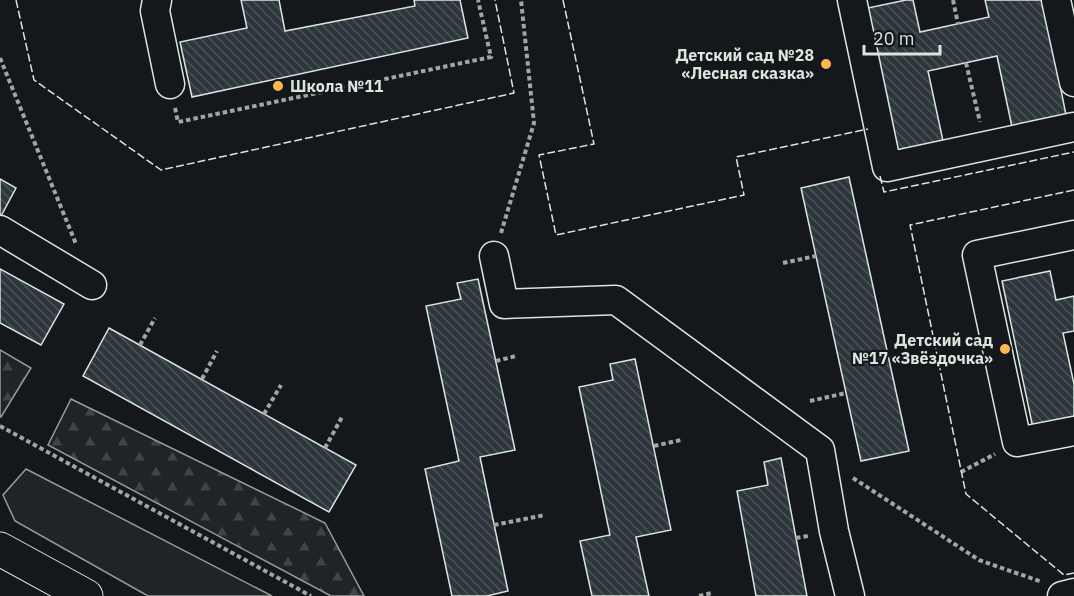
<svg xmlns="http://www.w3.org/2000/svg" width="1074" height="596" viewBox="0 0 1074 596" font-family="'IBM Plex Sans',sans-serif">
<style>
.green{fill:#202428;stroke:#939e99;stroke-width:1.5}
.forest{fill:url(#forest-firs);stroke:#939e99;stroke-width:1.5}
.building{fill:url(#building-back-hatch);stroke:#d8e6dc;stroke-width:1.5}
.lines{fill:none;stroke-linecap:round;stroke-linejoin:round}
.minor-casing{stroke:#d8e6dc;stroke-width:31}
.major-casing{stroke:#d8e6dc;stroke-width:35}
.path{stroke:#9da8a2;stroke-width:4;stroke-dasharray:4.5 3;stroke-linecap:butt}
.minor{stroke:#14181c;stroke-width:28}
.major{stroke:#14181c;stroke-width:33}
.fence{stroke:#d8e6dc;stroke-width:1.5;stroke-dasharray:8 3;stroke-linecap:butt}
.poi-dot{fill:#ffb74d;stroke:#14181c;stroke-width:2}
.labels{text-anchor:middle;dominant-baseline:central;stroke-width:4.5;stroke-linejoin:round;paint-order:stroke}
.poi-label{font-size:16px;font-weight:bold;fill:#d8e6dc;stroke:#14181c;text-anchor:end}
</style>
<defs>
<pattern id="forest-firs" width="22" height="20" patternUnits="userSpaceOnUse" patternTransform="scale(1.5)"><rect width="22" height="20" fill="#202428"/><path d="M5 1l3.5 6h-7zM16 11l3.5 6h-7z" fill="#404447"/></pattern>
<pattern id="building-back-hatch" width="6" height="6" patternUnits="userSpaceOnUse" patternTransform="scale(1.5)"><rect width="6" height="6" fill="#2c363c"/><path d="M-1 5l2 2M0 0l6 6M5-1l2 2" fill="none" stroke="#4a5358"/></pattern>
</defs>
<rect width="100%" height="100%" fill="#14181c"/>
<path class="green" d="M26,469l246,127h-124l-133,-75 -12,-26z"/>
<path class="forest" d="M0,350l31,18 -30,49 -1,-1z
M71,399l254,124 39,73h-33l-283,-151z"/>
<path class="building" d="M241,0h38l6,31 130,-25 -1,-6h46l8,38 -276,59 -12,-55 67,-14z
M906,0h7l7,32 69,-15 -4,-17h58l23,115 -54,12 -15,-71 -69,15 15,70 -52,11 -28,-143z
M849,177l60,274 -48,10 -60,-273z
M0,179l16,9 -15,28 -1,-1z
M0,269l64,35 -23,41 -41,-22z
M1050,271l6,29 18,-4v35l-11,2 11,51v35l-41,9 -31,-147z
M478,279l37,171 -35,7 28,134 -21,5h-35l-27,-127 34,-8 -33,-155 35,-7 -4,-16z
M109,328l247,137 -27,47 -246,-136z
M635,359l36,171 -35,7 13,59h-57l-12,-55 30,-6 -31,-148 34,-7 -3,-16z
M781,458l15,80 11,58h-51l-19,-105 31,-6 -4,-23z"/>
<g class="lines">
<defs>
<path id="minor" d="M157,0l-2,11 15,73
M852,0l35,167 187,-40
M1056,0l18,82
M0,230l92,55
M1074,235l-97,20 40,187 57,-11
M494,256l10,48 112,-4 204,150 14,81 16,65
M1062,596l12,-3"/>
<path id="major" d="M0,549l86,47"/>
</defs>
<use href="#minor" class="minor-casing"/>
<use href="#major" class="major-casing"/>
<path class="path" d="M953,0l5,24
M0,58l76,186
M966,63l14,59
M175,108l3,14 313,-65 -13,-57
M501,233l33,-110 -13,-123
M783,263l33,-7
M140,345l15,-27
M496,361l20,-5
M202,379l15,-28
M810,401l36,-8
M264,414l17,-29
M0,426l311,170
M654,446l27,-6
M325,448l17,-31
M961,472l34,-18
M853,478l126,82 63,22
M494,525l51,-10
M796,538l12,-2
M699,596l13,-3"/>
<use href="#minor" class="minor"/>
<use href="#major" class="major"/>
<path class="fence" d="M16,0l18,80 127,90 353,-77 -19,-93
M563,0l31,144 -55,11 17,80 188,-40 -8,-38 132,-28
M880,176l4,16 190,-40
M1074,190l-164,35 56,269 98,81 10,-2"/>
</g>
<g class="poi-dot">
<circle cx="826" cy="64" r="6"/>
<circle cx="278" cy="86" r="6"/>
<circle cx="1005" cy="349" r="6"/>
</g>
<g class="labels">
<g class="poi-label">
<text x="814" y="55">Детский сад №28<tspan x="814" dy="18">«Лесная сказка»</tspan></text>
<text x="290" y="86" text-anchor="start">Школа №11</text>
<text x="993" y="340">Детский сад<tspan x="993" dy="18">№17 «Звёздочка»</tspan></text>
</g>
</g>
<path d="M864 45v9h76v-9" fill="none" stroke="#d8e6dc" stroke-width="3"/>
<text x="873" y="45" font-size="18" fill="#d8e6dc" stroke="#14181c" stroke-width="4.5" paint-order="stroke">20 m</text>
</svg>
